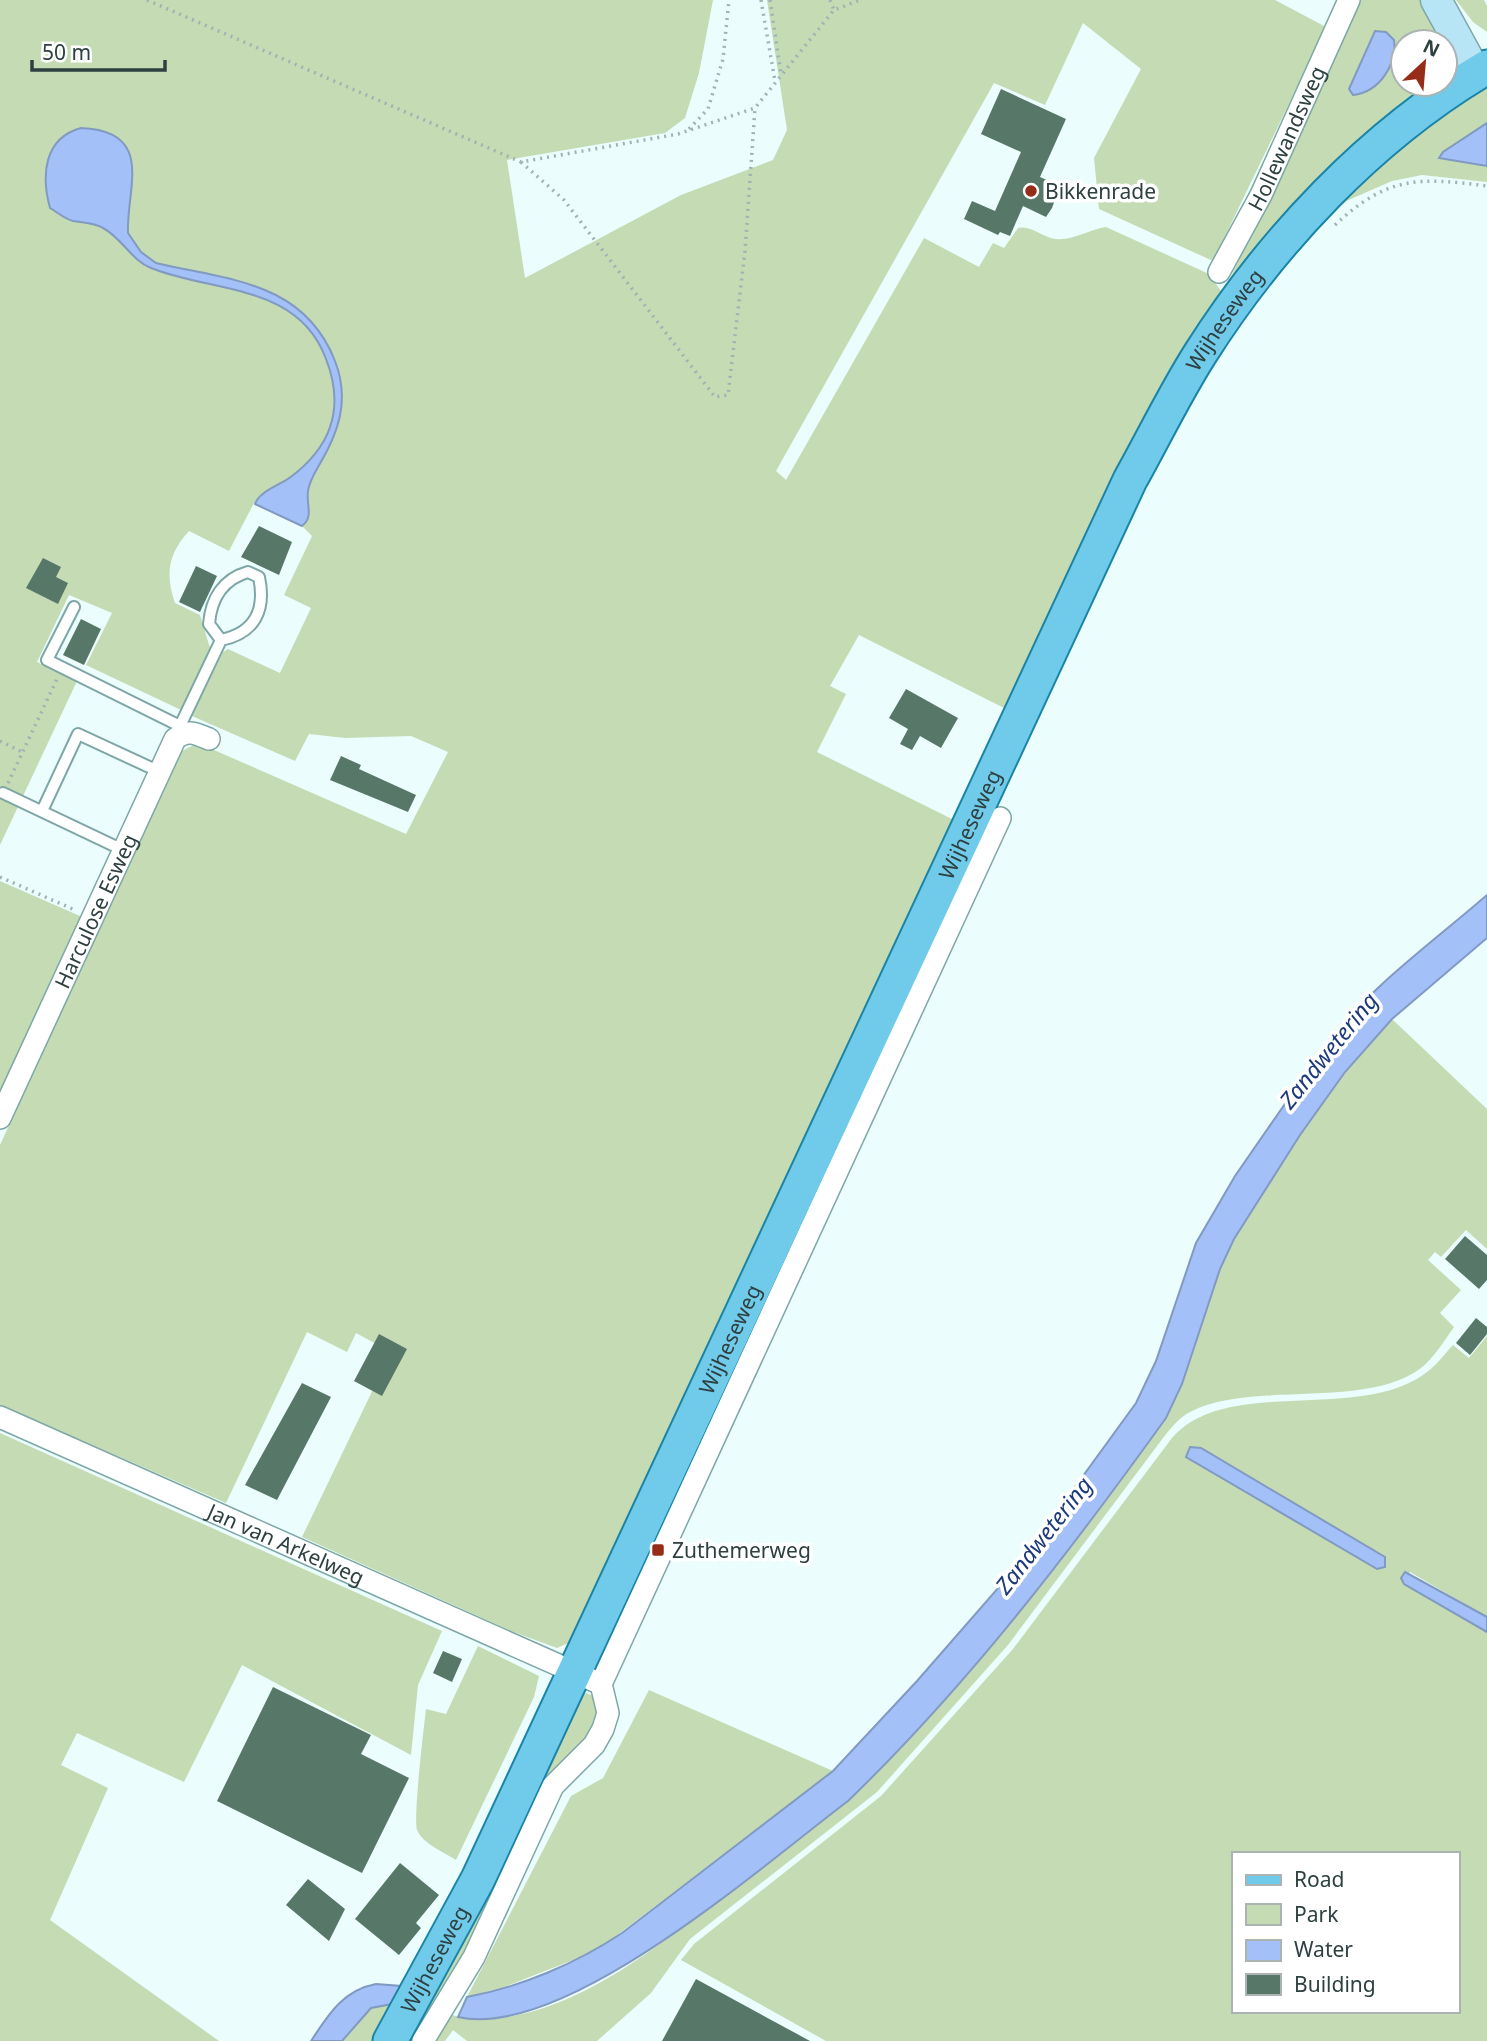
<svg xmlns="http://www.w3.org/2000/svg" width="1487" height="2041" viewBox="0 0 1487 2041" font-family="'Noto Sans',sans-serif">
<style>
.green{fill:#c5dbb4;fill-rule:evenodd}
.water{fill:#a3c0f8;stroke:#809ac1;stroke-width:2}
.building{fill:#577868}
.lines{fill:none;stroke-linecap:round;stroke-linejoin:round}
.service-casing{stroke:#7da7a7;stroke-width:14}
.minor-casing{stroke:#7da7a7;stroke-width:24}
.secondary-casing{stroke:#7da7a7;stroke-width:33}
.primary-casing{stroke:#1a84a7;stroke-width:37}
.path{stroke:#a0b2b2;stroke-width:3.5;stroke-dasharray:2 5;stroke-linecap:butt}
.service{stroke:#fff;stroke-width:10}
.minor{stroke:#fff;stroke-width:21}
.secondary{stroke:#b7e5f5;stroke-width:30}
.primary{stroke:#70cbeb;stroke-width:33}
.poi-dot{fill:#962d19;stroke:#fff;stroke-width:2.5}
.labels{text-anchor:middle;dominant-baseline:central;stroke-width:7;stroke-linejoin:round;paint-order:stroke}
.street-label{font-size:21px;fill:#2e4040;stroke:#fff}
.poi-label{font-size:21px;fill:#2e4040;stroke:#fff;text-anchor:start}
.water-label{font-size:23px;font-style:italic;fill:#1d3b7b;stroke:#fff}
</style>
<rect width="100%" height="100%" fill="#ecfdfd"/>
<path class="green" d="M0,0h713l-14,73 -14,45 -20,15 -158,27 18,118 156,-83 92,-35 14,-30 -20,-130h508l51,27 -113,234 -114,-52 -5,-51 47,-89 -58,-46 -38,82 -51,-22 -218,388 10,9 138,-242 55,29 14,-24 11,5 14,-20c14,-3 25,10 38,11 17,2 34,-10 50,-12l103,47 14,20 138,-294h65l17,42h-40v42h29l-136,122 -284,506 -153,-77 -29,51 16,8 -29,58 143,71 -389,819 -14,6 -46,-17 -209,-94 89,-185 -35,-19 -9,19 -40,-20 -81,171 -226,-98v-260l180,-393 18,-9 208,91 42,-82 -37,-16 -66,2 -36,-4 -14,27 -103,-45 31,-64 5,-3 52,24 31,-65 -27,-13 28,-59 -10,-10c11,-10 5,-20 6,-33 1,-11 8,-23 14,-32l-9,-5 -19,19 -39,26 -26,50 -40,-20c-21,23 -24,43 -14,72l25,12 10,33 -29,62 -95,-45 26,-52 -43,-18 -32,67 40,19 -77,164z
M1456,0h28l3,6v26l-14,-10z
M1487,84v39l-48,35 48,8v16l-65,-7 -30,6 -48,21c43,-46 91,-82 143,-118z
M0,881l80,35 5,7 -85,184z
M1392,1019l95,90v140l-21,-19 -25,27 -6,-5 -7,8 33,30 -21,23 14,14c-10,14 -20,31 -33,41 -55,42 -172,12 -231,44 -10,5 -17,14 -24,22l-158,211 -131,147 -187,147 -39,54 -54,48h-130l-14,-11 -8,11h-16l18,-27c96,25 198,-58 270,-113 44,-33 87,-67 131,-100 119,-116 223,-248 318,-383 23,-49 33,-101 55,-150 38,-86 107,-181 171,-249z
M1487,1336v281l-77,-45 -9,8 86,52v409h-661l-145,-81 13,-16 187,-148 132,-147 159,-211c53,-62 183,-16 251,-63 12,-8 20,-19 30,-30l16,13zM1233,1854h224v157h-224z
M0,1433l442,198 -24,54 -7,70 -169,-90 -58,117 -107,-49 -16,32 47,23 -58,132 169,121h-219z
M478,1646l61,30 -5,21 -78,163c-12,-8 -33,-16 -39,-30 -4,-11 7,-104 9,-121l20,5z
M649,1690l184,81 -237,180 -89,35 -40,11 104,-201 32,-18z
M586,1693l7,3 10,18 -37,55 -34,28 44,-100z
M485,1890l8,13 -76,138h-10z
M392,2004l-15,37h-35l29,-33z"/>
<path class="water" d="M1375,31l11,1 8,8c3,24 -14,52 -41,55l-4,-6z
M1487,123v43l-48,-8 4,-6z
M81,128c75,3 45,61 47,105l13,19 15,11c72,17 148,18 179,98 15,39 4,71 -17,106 -4,7 -9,16 -10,24 -2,14 6,26 -6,35l-47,-22c4,-13 26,-19 37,-28 16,-12 32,-30 38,-49 8,-23 5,-45 -4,-68 -28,-76 -113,-66 -175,-91 -20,-8 -29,-30 -48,-40 -10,-6 -20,-5 -30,-7 -8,-2 -16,-9 -23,-13 -9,-33 -6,-70 31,-80z
M1487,895v43l-95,81 -47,53 -45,63 -66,104 -14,30 -38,115 -16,34c-97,135 -198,267 -318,383 -84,63 -283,240 -390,216l9,-20c54,-10 110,-34 155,-64l211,-162 84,-90 102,-117 117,-161 20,-42 40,-118 39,-67 92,-133c44,-57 106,-101 160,-148z
M1190,1447l11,1 184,109v10l-8,2 -191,-112z
M1405,1572l82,45v15l-83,-48 -3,-6z
M376,1984l25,2 -9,18 -21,4 -29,33h-31c17,-26 32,-51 65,-57z"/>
<path class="building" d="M1001,89l65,30 -26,58 20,9 -8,22 -6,9 -23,-11 -13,30 -10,-4 -2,3 -34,-16 8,-18 23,10 26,-59 -40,-18z
M259,526l33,16 -13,33 -38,-18z
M43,558l18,9 -5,10 12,6 -10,21 -32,-16z
M196,566l21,10 -17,36 -21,-10z
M81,619l20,10 -17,36 -21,-10z
M906,689l52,29 -17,30 -21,-12 -8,14 -12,-6 8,-15 -19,-11z
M341,756l20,9 -2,4 57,26 -8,17 -78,-32z
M1465,1236l22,19v25l-8,9 -34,-30z
M1476,1318l11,9v7l-17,21 -14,-12z
M379,1334l28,15 -25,47 -28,-15z
M302,1383l29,14 -54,103 -32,-15z
M443,1651l19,8 -10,23 -19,-9z
M273,1687l98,48 -10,19 48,24 -47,95 -145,-72z
M400,1863l39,32 -23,28 5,5 -22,27 -44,-36z
M308,1879l37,30 -16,32 -43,-36z
M696,1979l114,62h-148z"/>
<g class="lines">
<defs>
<path id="service" d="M74,607l-27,53 133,66
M182,733l-2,-7 41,-86c34,-7 45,-30 38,-63l-11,-5c-25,7 -37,27 -39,52l12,16
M3,793l120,57
M42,811l36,-77 82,38"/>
<g id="minor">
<path id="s1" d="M1219,272l42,-77 88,-195"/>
<path id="s2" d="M0,1118l175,-379c12,-10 20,-6 34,0"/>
<path id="s3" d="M0,1417l601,267 7,29 -5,16 -9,16 -41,41 -79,171 -51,84"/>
<path d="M601,1684l399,-866"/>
</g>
<path id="secondary" d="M1436,0l40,73"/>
<g id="primary">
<path id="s4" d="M390,2041l88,-162 652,-1399c23,-41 44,-85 70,-126 71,-112 171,-219 287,-287"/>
</g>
</defs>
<use href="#service" class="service-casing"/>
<use href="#minor" class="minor-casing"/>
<use href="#secondary" class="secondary-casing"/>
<use href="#primary" class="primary-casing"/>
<path class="path" d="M147,0l374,162 157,-28 77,-26 79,-98 26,-10
M761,0l14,81
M770,0l11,74
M830,0l4,10
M689,129l19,-20 15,-50 6,-59
M521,162l43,38 151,197 13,-2 17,-144 10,-143
M1335,225c52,-49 84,-48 152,-39
M0,741l22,11
M8,783l49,-104
M0,877l75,33"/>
<use href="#service" class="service"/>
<use href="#minor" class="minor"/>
<use href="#secondary" class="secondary"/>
<use href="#primary" class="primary"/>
</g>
<g class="poi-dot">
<circle cx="1031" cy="191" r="7"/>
<rect x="651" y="1543" width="14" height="14" rx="3.5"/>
</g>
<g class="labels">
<g class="street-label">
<text stroke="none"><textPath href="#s1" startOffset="150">Hollewandsweg</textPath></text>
<text stroke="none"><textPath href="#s4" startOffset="1914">Wijheseweg</textPath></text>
<text stroke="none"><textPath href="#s4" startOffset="1348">Wijheseweg</textPath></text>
<text stroke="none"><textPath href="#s2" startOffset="228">Harculose Esweg</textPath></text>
<text stroke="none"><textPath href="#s4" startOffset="780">Wijheseweg</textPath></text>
<text stroke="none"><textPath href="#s3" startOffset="313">Jan van Arkelweg</textPath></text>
<text stroke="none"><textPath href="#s4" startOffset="93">Wijheseweg</textPath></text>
</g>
<g class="poi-label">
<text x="1045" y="191">Bikkenrade</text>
<text x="672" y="1550">Zuthemerweg</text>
</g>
<g class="water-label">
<text transform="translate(1328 1050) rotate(-51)">Zandwetering</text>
<text transform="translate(1043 1535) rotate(-52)">Zandwetering</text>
</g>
</g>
<rect x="1232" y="1852" width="228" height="161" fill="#ffffff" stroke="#abb3b3" stroke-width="2"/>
<rect x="1246" y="1875" width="35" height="10" fill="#70cbeb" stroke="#abb3b3" stroke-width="2"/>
<text x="1294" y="1887" font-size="21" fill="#2e4040">Road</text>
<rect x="1246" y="1904" width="35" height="21" fill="#c5dbb4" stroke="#abb3b3" stroke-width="2"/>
<text x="1294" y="1922" font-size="21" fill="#2e4040">Park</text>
<rect x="1246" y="1940" width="35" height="21" fill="#a3c0f8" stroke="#abb3b3" stroke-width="2"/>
<text x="1294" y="1957" font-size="21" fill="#2e4040">Water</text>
<rect x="1246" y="1974" width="35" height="21" fill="#577868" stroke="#abb3b3" stroke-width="2"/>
<text x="1294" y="1992" font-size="21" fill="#2e4040">Building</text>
<g transform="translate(1424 63) rotate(26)"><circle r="33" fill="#ffffff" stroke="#abb3b3" stroke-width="2"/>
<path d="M0-5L12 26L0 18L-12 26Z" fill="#962d19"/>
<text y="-10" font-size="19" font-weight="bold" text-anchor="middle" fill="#2e4040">N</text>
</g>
<path d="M32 60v10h133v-10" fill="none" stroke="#2e4040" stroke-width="3.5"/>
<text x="42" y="60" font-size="21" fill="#2e4040" stroke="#ffffff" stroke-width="5" paint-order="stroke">50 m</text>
</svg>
